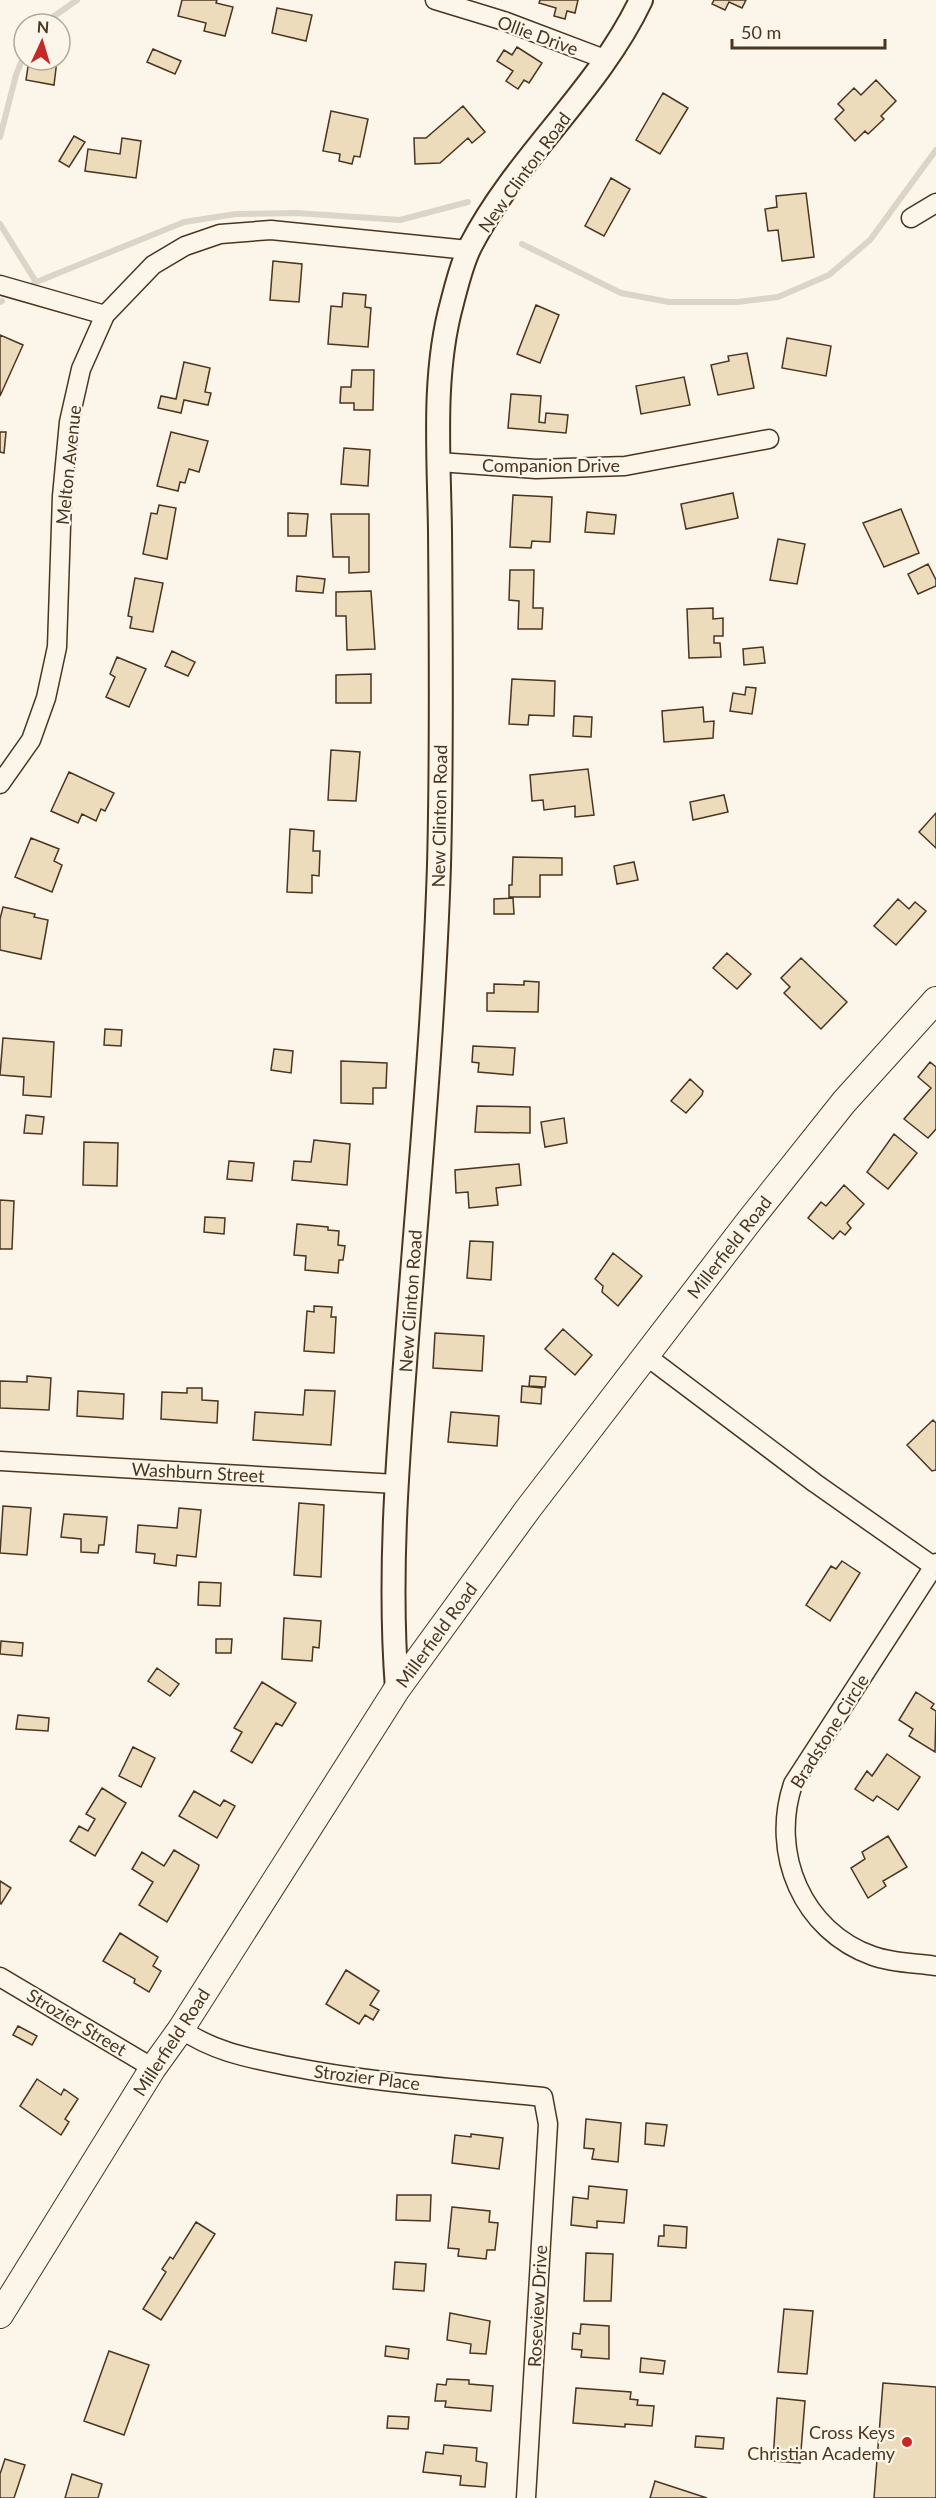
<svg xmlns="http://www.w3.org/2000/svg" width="936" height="2498" viewBox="0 0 936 2498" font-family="Lato,sans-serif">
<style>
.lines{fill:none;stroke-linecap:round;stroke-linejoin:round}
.stream{stroke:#dcd4c6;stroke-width:6}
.building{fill:#ecdcbc;stroke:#4a3520;stroke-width:1.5}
.minor-casing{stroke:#4a3520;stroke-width:21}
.tertiary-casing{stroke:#4a3520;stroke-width:26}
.secondary-casing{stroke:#4a3520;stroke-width:28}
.minor{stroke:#fbf6e9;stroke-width:18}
.tertiary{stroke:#fbf6e9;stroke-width:22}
.secondary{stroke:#fbf6e9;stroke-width:26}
.poi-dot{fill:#c62828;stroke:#fbf6e9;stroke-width:2}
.labels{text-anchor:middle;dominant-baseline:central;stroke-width:4.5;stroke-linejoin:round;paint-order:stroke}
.street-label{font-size:18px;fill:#4a3520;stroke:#fbf6e9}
.poi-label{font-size:18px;fill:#4a3520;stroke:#fbf6e9;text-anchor:end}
</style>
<rect width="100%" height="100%" fill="#fbf6e9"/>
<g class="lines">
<path class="stream" d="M43,24l34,-24
M0,137l16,-62 8,-20
M0,224l36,58
M522,244l99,49 48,9h68l41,-5 51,-22 41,-35 66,-90
M34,283l150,-61 52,-8 60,-1 104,7 68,-18
M0,302l2,-1"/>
</g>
<path class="building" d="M182,0h35l-1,3 17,4 -8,29 -21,-5 2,-8 -28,-7z
M540,0h38l-3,13 -8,-2 -2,8 -11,-3 2,-8 -17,-5z
M714,0h32l-4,8 -13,-6 -4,8 -13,-6z
M277,8l35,7 -6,26 -34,-8z
M517,47l25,16 -13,20 -5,-3 -6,9 -12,-8 7,-10 -16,-10 7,-11 8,5z
M153,49l28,12 -6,13 -28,-12z
M29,60h28l-3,25 -28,-5z
M876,80l20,21 -15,15 3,3 -16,15 -3,-3 -10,10 -20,-22 9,-9 -6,-6 16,-16 7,7z
M663,93l25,15 -28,46 -24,-14z
M463,106l22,26 -13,11 -4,-5 -28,25 -25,1 -1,-26h12z
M331,111l37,8 -8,38 -6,-1 -2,8 -13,-3 1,-7 -17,-3z
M74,136l11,6 -16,25 -10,-6z
M122,138l19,3 -5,37 -51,-7 3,-22 32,5z
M611,178l19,11 -26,47 -19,-10z
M806,193l8,64 -32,4 -4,-31 -10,1 -3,-22 12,-2 -1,-11z
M273,261l29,3 -3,38 -29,-2z
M343,293l23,2 -1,12 6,1 -3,39 -40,-3 3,-38 11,1z
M536,305l23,10 -19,48 -23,-9z
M0,335l23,10 -23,51z
M787,338l44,8 -5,30 -44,-8z
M747,353l7,35 -36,7 -7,-30 18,-4 -1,-5z
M184,362l26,6 -5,24 6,1 -3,12 -24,-5 -3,13 -23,-5 3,-12 15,3z
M352,370h22l-1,40h-19v-7h-14l1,-16h10z
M684,377l6,28 -49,9 -5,-28z
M511,394l30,2 -2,26 6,1 1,-10 22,2 -2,18 -58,-5z
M0,432h6l-2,21 -4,-1z
M171,432l37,9 -9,31 -10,-3 -4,14 -5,-1 -2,9 -21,-5z
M344,448l26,2 -2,36 -27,-2z
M733,493l5,25 -52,11 -5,-25z
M513,495l39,2 -2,45 -18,-1 -1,7 -21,-1z
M159,505l17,3 -9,51 -24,-5 8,-41 6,1z
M901,509l18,44 -35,14 -21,-44z
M587,512l29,3 -2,19 -29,-2z
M288,513l20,1 -2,22h-18z
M331,514h38v58l-20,1v-16h-16z
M778,539l27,5 -8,40 -27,-4z
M928,564l8,16v6l-18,8 -10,-20z
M510,570h24l-1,38h10l-1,21h-24l1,-28 -10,-1z
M297,576l28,3 -2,14 -27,-2z
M135,578l28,5 -10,49 -23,-4 2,-11 -4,-1z
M371,591l4,58 -28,1 -1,-34h-10v-24z
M713,608v11l10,-1v18h-9v7h6l1,14 -32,1 -2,-49z
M763,647l2,16 -21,2 -1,-16z
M172,651l23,11 -7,14 -23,-10z
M117,657l29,12 -17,38 -23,-10 9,-20 -5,-3z
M371,674v29h-35v-28z
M512,679l43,2 -1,35 -25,-1 -1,10 -19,-1z
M746,687l10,1 -4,26 -22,-3 3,-18 12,2z
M703,707l1,15 10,-1 -1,17 -49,4 -2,-31z
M574,716l18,1 -1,20 -18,-1z
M331,750l29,2 -4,49 -28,-1z
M588,769l6,46 -19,2v-11l-31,4 -1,-10 -11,1 -2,-26z
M69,772l45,21 -9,18 -4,-2 -5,12 -14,-7 -4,9 -27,-12z
M724,795l4,17 -35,8 -3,-18z
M936,813v35l-17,-16z
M290,829l24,2 -1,20h7l-1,25 -7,-1v18l-25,-1z
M31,838l28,11 -5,12 8,4 -10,27 -37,-15z
M513,857l49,1v17h-22v22h-31v-12h3z
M634,862l4,18 -21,4 -3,-18z
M513,898l1,16h-20v-15z
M898,899l11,10 6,-7 11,9 -30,34 -22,-19z
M3,907l32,7 -1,3 14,3 -7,39 -41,-9v-31z
M727,953l24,21 -14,15 -24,-21z
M801,958l46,44 -26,27 -37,-36 6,-6 -9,-9z
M524,981l15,1 -1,30 -51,-1v-18h7v-9l30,1z
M105,1029l17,1 -1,16 -17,-1z
M3,1038l51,4 -3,55 -28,-2 1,-18 -24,-2z
M473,1046l42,2 -2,27 -35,-3 1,-9 -7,-1z
M274,1049l19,2 -2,22 -20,-3z
M341,1061l46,2 -1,25h-13v16l-32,-1z
M930,1062l6,5v62l-8,9 -24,-19 27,-31 -13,-11z
M690,1079l13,12 -1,4 -16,18 -15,-12z
M477,1106l53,1v26l-55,-1z
M26,1115l18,2 -2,17 -18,-1z
M564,1118l3,25 -22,4 -4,-25z
M894,1134l23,19 -29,36 -21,-17z
M314,1140l36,4 -3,41 -55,-5 2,-19 17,1z
M84,1142l34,1 -1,43 -34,-1z
M229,1161l25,2 -2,18 -25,-2z
M519,1164l2,21 -25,3 2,17 -29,3 -1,-16 -12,1 -1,-23z
M844,1185l20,19 -17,19 4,5 -6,7 -5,-4 -7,8 -25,-21 13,-16 5,4z
M0,1200l14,1 -2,48h-12z
M205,1217l20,1 -1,16 -20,-2z
M297,1224l31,3v3l11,1 -1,14 7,1 -2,14h-4l-1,13 -33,-3 1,-14 -12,-1z
M470,1241l23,1 -2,38 -24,-2z
M613,1253l29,23 -24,30 -16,-14 1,-6 -8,-7z
M314,1306l18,1 -1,10h5l-2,36 -30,-2 3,-40 7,1z
M563,1329l29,26 -17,20 -30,-26z
M435,1333l49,3 -2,35 -49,-3z
M27,1376l24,2 -2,32 -49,-2v-27l27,1z
M530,1376l16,1 -1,10 -16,-1z
M522,1386l20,2 -1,16 -20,-2z
M187,1388h15v12l16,1 -1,22 -56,-4 1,-27 25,1z
M305,1390l30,1 -4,54 -78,-5 2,-28 48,3z
M78,1391l46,3 -1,25 -46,-3z
M451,1412l48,4 -2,30 -49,-4z
M933,1420l3,3v47l-4,1 -25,-26z
M299,1503l25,2 -3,72 -27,-2z
M3,1506l28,2 -4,47 -27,-2z
M179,1508l22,2 -5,47 -19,-2 -1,11 -22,-3 1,-9 -19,-2 2,-27 39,3z
M64,1514l43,3 -3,28h-5l-1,8 -17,-1v-13l-20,-2z
M842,1561l18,12 -30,48 -24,-16 25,-39 5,3z
M199,1582l22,1 -1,23 -22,-1z
M284,1618l37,3 -2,27 -6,-1 -1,14 -30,-2z
M216,1639h16l-1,14h-15z
M1,1641l22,2 -1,13 -22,-2z
M157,1668l22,16 -9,12 -22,-15z
M262,1682l34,21 -14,23 -6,-3 -24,40 -21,-12 11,-19 -8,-4z
M916,1692l18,12 -3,4 5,3 -1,41 -26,-16 4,-7 -14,-9z
M18,1715l31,3 -1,13 -32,-2z
M133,1747l22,11 -14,29 -22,-11z
M887,1754l33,23 -22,33 -21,-14 -4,5 -18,-12 12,-18 5,5z
M102,1788l24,15 -31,53 -25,-15 9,-15 9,5 7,-12 -9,-5z
M194,1791l26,15 4,-6 11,6 -18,32 -38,-22z
M888,1836l19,31 -24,14 3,5 -18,12 -17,-30 14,-9 -3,-7z
M174,1850l25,15 -1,4 -31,53 -28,-17 14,-23 -21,-13 10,-17 22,14z
M0,1881l11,7 -10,16 -1,-1z
M120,1933l38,24 -5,9 8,5 -12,21 -15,-9 1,-4 -32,-18z
M346,1970l33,21 -9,14 9,5 -6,10 -8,-5 -6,9 -33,-20z
M18,2026l19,10 -5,9 -19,-10z
M37,2079l24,16 3,-6 14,10 -13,20 4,3 -8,13 -41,-29z
M586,2119l35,4 -3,39 -26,-3 2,-10 -10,-1z
M646,2123l21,2 -3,21 -19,-2z
M471,2134l32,4 -4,31 -47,-6 3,-28 16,2z
M589,2186l38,4 -3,33 -27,-2v7l-26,-3 2,-28 15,2z
M397,2195h34l-1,26 -34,-1z
M452,2207l38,4 -1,11 9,1 -3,27h-8l-1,9 -28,-3 1,-7 -11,-1z
M196,2222l19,12 -54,86 -18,-11 23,-37 -4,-3 8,-12 3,2z
M664,2225l23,2 -1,21 -28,-2 1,-10h5z
M586,2253l27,1 -2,47h-27z
M395,2262l31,2 -2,27 -31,-2z
M784,2309l29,2 -6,63 -29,-2z
M450,2313l40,8 -4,33 -16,-1 1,-9 -24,-4z
M581,2324l28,2v33l-28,-2 1,-7 -10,-1 1,-16 7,1z
M386,2346l23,3 -1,10 -23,-3z
M109,2351l40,14 -25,70 -40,-14z
M641,2358l24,3 -2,13 -23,-2z
M447,2379l22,1v4l24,2 -2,25 -46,-4 1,-6h-11l2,-17 9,1z
M883,2383l53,4v111h-62z
M576,2388l55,4 -1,7 8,1 -1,5 17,1 -2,20 -27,-2v3l-52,-4z
M777,2398l28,3 -5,62 -27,-2z
M388,2416l21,1 -1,12 -21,-1z
M696,2436l28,2 -1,11 -28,-2z
M444,2445l33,3 -1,13 11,2 -2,24 -25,-2 1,-9 -38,-4 3,-20 17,2z
M5,2459l20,6 -11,33h-14v-24z
M72,2474l30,10 -4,14h-33z
M655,2481l52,17h-57z"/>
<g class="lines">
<defs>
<path id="minor" d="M435,0l69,21 103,39
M911,218l25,-15
M0,285l105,30
M439,462l97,7 89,-3 144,-27
M0,784l31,-44 15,-42 11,-51 5,-151 7,-74 12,-53 24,-54 48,-50 32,-19 35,-12 51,-4 197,20
M645,1355l170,128 118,83
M0,1461l396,23
M936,1563l-143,221c-23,69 9,147 80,172 19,7 43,7 63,10
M0,1977l153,91
M181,2029c33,23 68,29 107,37 84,17 170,22 255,31l5,27 -22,374"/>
<path id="tertiary" d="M397,1689c-9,-117 1,-234 10,-351 12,-158 27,-315 32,-473 3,-112 2,-223 1,-334 -1,-74 -8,-156 12,-228 5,-19 10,-41 19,-58 46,-89 127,-154 170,-245"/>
<path id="secondary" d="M0,2315l153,-247 28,-39 216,-340 131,-180 222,-289 94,-118 92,-102"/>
</defs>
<use href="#minor" class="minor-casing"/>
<use href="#tertiary" class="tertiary-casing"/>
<use href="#secondary" class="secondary-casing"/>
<use href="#minor" class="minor"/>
<use href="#tertiary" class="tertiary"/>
<use href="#secondary" class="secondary"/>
</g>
<circle class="poi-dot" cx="907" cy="2442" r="6"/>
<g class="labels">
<g class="street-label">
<text transform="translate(538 35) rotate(20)">Ollie Drive</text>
<text transform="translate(524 172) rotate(-54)">New Clinton Road</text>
<text transform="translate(68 465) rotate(-84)">Melton Avenue</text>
<text x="551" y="465">Companion Drive</text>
<text transform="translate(439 816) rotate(-89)">New Clinton Road</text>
<text transform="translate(729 1247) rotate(-52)">Millerfield Road</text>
<text transform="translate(410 1301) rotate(-86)">New Clinton Road</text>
<text transform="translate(198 1472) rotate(3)">Washburn Street</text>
<text transform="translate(436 1635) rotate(-54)">Millerfield Road</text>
<text transform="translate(829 1731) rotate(-58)">Bradstone Circle</text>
<text transform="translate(77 2022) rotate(31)">Strozier Street</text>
<text transform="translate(171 2042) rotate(-57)">Millerfield Road</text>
<text transform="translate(367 2077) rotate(7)">Strozier Place</text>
<text transform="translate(537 2306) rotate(-87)">Roseview Drive</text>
</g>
<g class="poi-label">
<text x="895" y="2432">Cross Keys<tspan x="895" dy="21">Christian Academy</tspan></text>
</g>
</g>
<g transform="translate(42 42) rotate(4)"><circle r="28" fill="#fbf6e9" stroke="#b4a999" stroke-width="1.5"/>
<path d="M0-4.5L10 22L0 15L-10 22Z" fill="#c62828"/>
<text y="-9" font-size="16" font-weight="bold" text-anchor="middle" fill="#4a3520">N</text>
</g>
<path d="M732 39v9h153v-9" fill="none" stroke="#4a3520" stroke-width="3"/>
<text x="741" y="39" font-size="18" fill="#4a3520" stroke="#fbf6e9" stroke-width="4.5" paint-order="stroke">50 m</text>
</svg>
